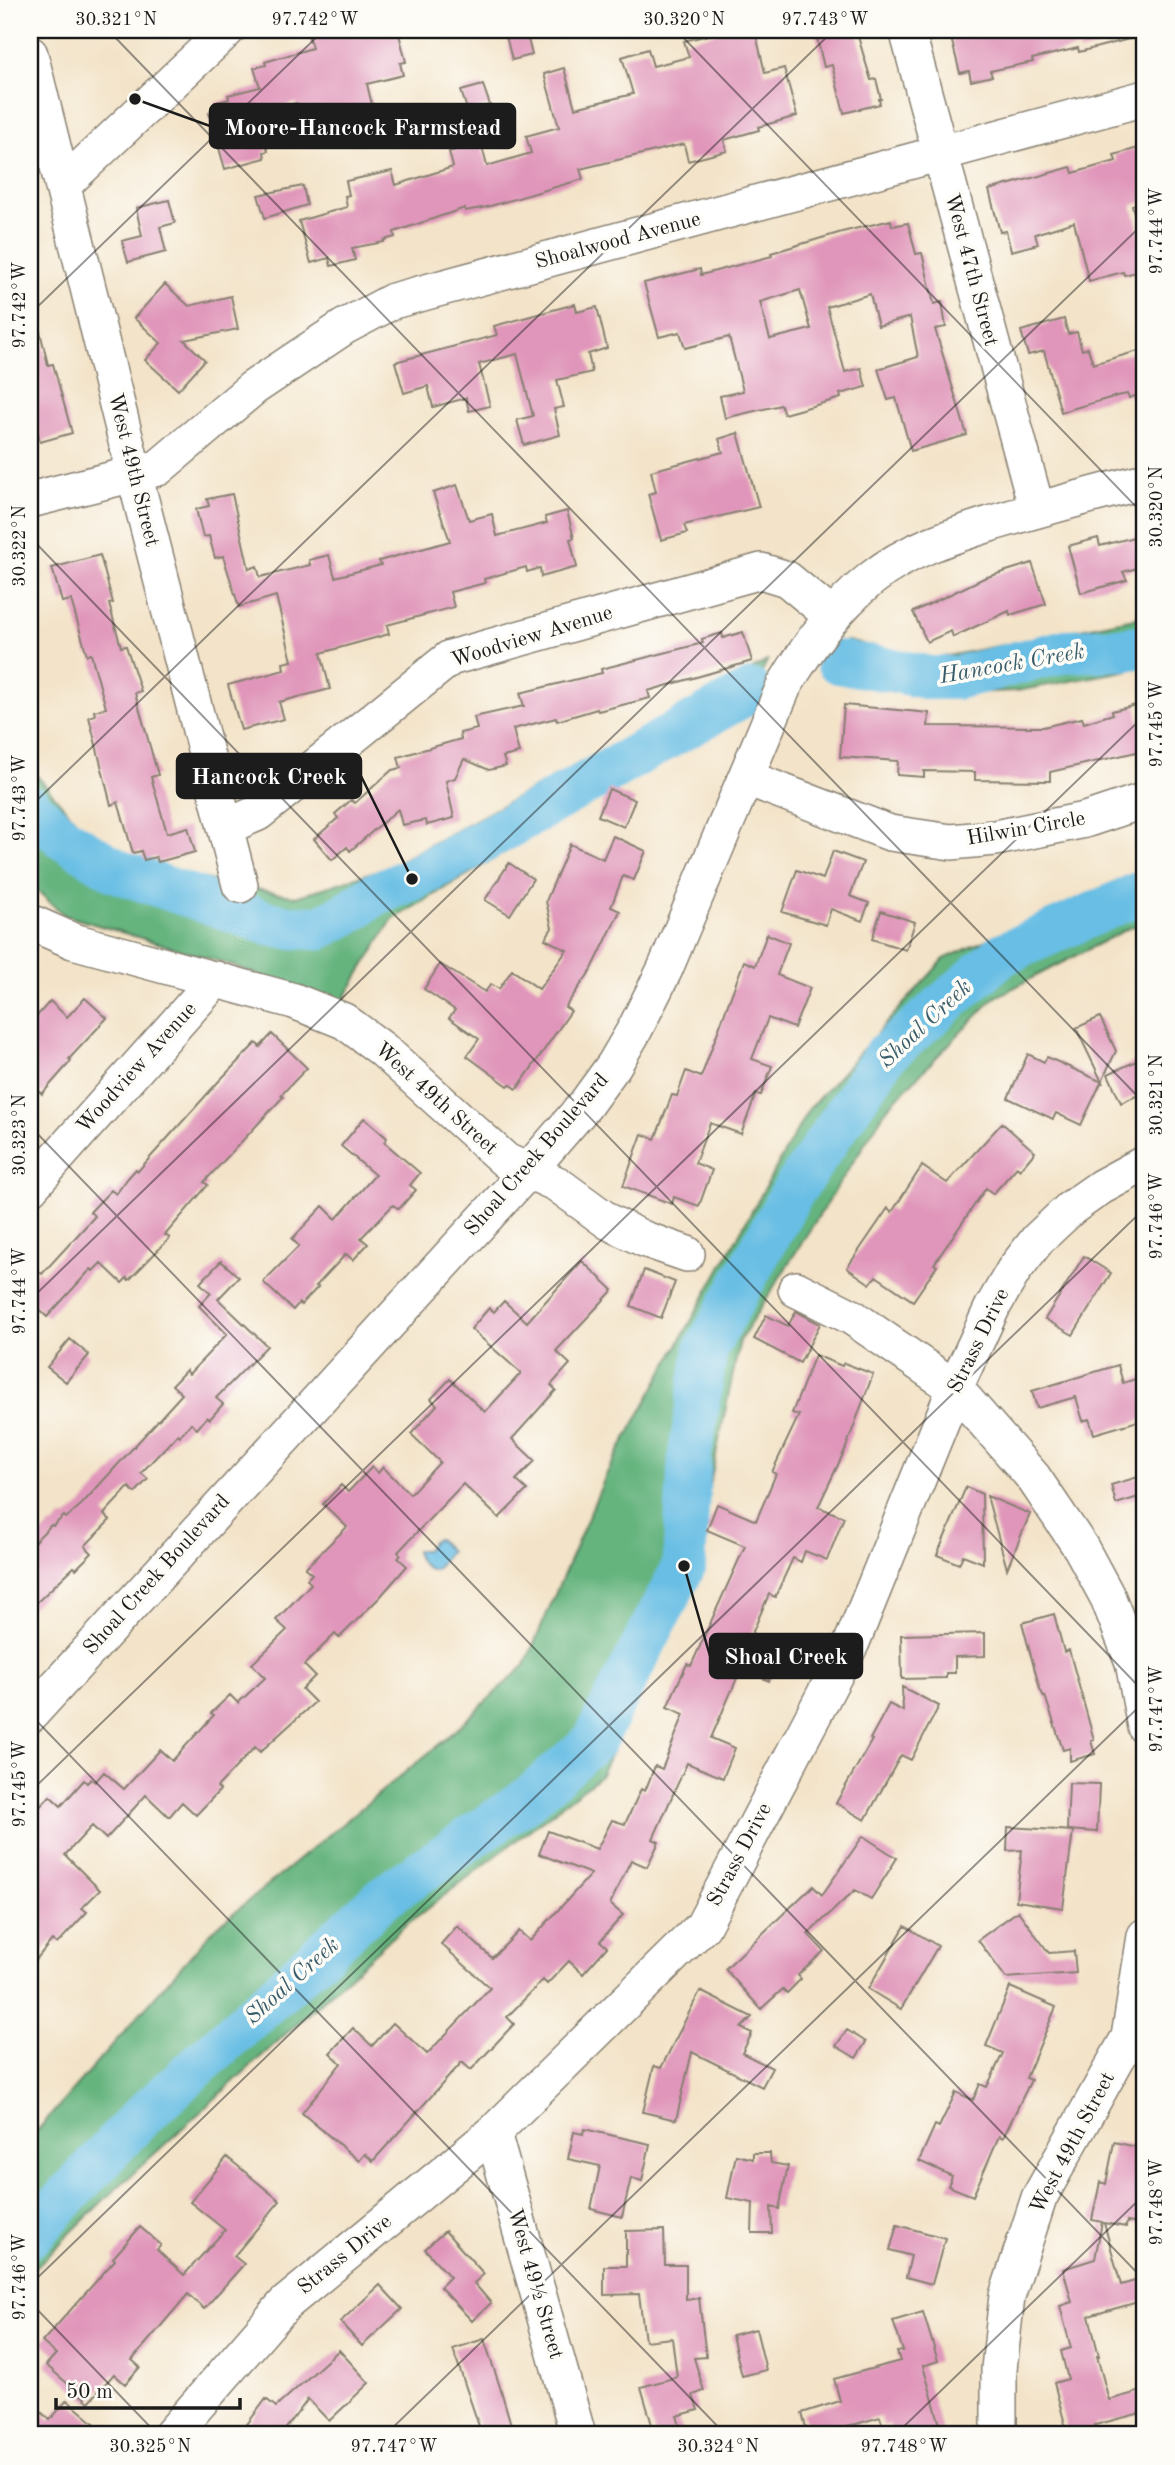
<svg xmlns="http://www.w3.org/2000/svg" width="1175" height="2465" viewBox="0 0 1175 2465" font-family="'Old Standard TT',serif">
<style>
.forest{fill:#65b47e;stroke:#40684d;stroke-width:2}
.water{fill:#67bee4;stroke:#426d80;stroke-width:2}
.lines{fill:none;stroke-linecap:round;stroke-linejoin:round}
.river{stroke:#67bee4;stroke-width:44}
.building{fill:#e096ba;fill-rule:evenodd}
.minor-casing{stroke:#888072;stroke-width:38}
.minor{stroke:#fff;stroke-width:35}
.ticks{fill:none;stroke:#1c1c1c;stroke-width:2;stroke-opacity:0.45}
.labels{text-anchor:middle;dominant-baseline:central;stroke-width:7;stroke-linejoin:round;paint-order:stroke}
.street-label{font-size:21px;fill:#1c1c1c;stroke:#fdfcf7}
.water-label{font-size:23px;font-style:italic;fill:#3a5d6c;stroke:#fdfcf7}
.leader{fill:none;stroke:#1c1c1c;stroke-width:2.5}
.callout-dot{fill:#1c1c1c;stroke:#fdfcf7;stroke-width:2.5}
.callout{fill:#1c1c1c;stroke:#1c1c1c;stroke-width:2.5}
.callout-label{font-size:23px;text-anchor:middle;font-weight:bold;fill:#fff}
.neatline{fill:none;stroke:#1c1c1c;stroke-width:2.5}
.ticks-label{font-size:18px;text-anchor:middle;fill:#1c1c1c}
</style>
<rect width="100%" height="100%" fill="#fdfcf7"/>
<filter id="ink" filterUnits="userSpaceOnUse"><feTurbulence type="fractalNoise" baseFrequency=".0143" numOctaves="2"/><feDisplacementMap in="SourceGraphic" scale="14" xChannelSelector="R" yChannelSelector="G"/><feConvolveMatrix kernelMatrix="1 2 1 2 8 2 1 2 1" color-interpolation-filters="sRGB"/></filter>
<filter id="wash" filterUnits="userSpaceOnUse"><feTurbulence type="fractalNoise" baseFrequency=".00686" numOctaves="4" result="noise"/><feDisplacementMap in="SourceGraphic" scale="28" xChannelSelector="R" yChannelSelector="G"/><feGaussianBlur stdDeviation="1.57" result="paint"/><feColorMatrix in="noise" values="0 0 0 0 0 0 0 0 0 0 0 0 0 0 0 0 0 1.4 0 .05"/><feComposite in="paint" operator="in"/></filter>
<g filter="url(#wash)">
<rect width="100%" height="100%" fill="#f3e3c8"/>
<path class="forest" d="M1145,616v47l-16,7 -112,21 -102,4 -82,-15 14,-39 86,18z
M767,661l-27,59 -49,21 -299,179 -54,89 -14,-10 -93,-34 -167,-50 -34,-31v-116l54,62 66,38 146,29 95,-31z
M1145,868v55l-16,5 -135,70 -106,109 -148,233 -40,191 -5,49 -95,196 -197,151 -297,271 -76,75v-134l184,-210 234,-192 77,-72 82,-192 201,-363 136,-151z"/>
<path class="water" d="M438,1539l12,12 -15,19c-12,-1 -17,-10 -19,-20h10l6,-9z"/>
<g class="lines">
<path class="river" d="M838,662l59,9 32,7h27l110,-27 58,-2 21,-3
M30,807l34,31 53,33 151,52 20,4 31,1 29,-15 27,-19 37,-15 69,-37 270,-151
M30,2236l108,-116 247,-224 143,-97 66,-58 90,-175 6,-111 16,-106 84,-153 95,-141 116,-100 144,-64"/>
</g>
<g id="blocks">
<path class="building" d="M307,30h91l8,32 -6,1 3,12 -36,9 10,42 -72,18 -9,-41 -39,11 11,37 -4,1 1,6 -40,11 -16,-56 8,-2 -2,-8 14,-4 -1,-4 32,-8 -6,-19 12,-3 -1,-3 47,-14z
M729,30h26l10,43 19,-5 13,48 -39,11 1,3 -35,10 3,11 -39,10 -4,-17 -104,25 3,10 -96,28 -22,4v-3l-71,24 1,5 -11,3v2l-32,6 3,12 -24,6 -2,-8 -18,5 -12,-42 48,-14 -2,-11 4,-1 -3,-14 46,-10 4,14 57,-18 -4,-15 13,-4 -1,-3 19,-6 7,27 44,-13 -5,-17 33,-9 -15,-53 20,-6 11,40 58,-14 -11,-37 26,-8 5,17 36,-9 -5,-16z
M815,30h41l15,50 5,-1 5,20h-2l1,5 -36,9 -12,-48 -8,2z
M949,30h187l1,7 -58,15 -1,-4 -46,11 1,3 -43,9 2,5 -21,5 -2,-10 -9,2z
M526,31l6,24 -20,5 -6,-24z
M483,85l7,20 -22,7 -7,-21z
M1145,146v56l-13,3 13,50v15l-21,5 -1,-3 -34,9 -15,-59 -39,12 3,10 -27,7 -5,-20 -6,1 -11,-42 82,-23 2,6 43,-12 -2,-6z
M303,186l4,19 -42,13 -7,-23z
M169,200l6,23 -15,4 6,25 -38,10 -6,-21 20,-5 -6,-28z
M891,220l1,6 16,-3 8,31 6,-1 12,51 8,-2 4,25 -11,2 32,106 -56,16 -15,-53 -8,2 -10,-31 40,-12 -8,-40 -32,9 -8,-32 -43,13 18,65 16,-4 5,19 -26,7 1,4 -57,16 -3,-9 -56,13 -5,-22 23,-5 -14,-54 -44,11 -5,-16 -21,5 -15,-54 56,-14 1,6 71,-19 -1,-3 71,-21zM800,290l11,39 -41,10 -10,-37z
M165,284l24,22 42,-10 7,33 -54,11 21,20 -27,30 -33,-30 16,-17 -27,-25z
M575,304l2,8 20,-5 10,41 -19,6 4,18 -35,8 7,27 -10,2 6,26 -36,10 -7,-25 16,-4 -16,-62 -38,10 11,42 -21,5 -3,-13 -33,9 -5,-21 -24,7 -9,-31 102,-27 -3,-9z
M1064,319l4,15 9,-2 5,18 6,-2 5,16 52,-15v44l-16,5 -1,-4 -11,2 -56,16 -17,-61 -16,4 -7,-24z
M38,323l10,42 5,-1 19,69 -32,9 -10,-37v-81z
M738,433l21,74 -75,18 3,8 -26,7 -13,-46 8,-2 -5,-21 72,-19 -4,-13z
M457,485l12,35 23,-6 5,22 50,-13 -2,-6 22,-6 7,27 -4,1 7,28 -36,10 -1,-9 -13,4 -1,-5 -42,12 1,4 -35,9 4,15 -67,18 2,9 -68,19 9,36 -51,13 5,17 -43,11 -13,-45 56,-15 -1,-7 9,-2 -16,-65 -37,11 -16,-51 -8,2 -6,-22 -6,1 -7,-28 13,-3 -2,-7 25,-5 17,75 8,-3 3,11 50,-12 -1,-5 20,-5 6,22 46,-12 -2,-4 71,-20 -17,-48z
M1145,534v32l-22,6 4,8 -46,13 -13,-47 30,-8 2,8z
M100,555l13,48 -4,1 12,43 5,-1 15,45 -6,2 23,82 -7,2 16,56 21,-6 7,25 -37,10 -2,-5 -12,3 -3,-9 -8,2 -15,-51 -7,3 -22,-88 6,-2 -1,-4 12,-3 -15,-54 -4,1 -16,-55 -9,2 -10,-34z
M1032,563l14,41 -36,11 -1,-4 -56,26 -2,-6 -24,11 -14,-30 71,-34z
M743,632l9,29 -104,30 2,7 -52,13 -1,-2 -40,12 -1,-3 -43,11 6,24 -16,4 3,9 -17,4 -25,-11 -9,19 -9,3 8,37 -27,7 -1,-5 -24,5 -4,-16 -48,42 -3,-4 -15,13 -18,-21 24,-21 -3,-4 16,-14 4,3 37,-33 9,-2 -3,-11 63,-18 -1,-6 17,-4 -3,-12 50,-11 -4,-13 82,-20 -1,-4 102,-26 -1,-4 20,-6 1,5z
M844,705l85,8 -1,13 115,1 39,-9 2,5 29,-9 -1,-3 24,-6 9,45 -95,22v9l-75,-1v-8l-51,-1v6l-27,-2 1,-14 -58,-4z
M609,789l26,11 -11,27 -26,-11z
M613,836l33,15 -12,29 -11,-4 -12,31 9,4 -28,58 -27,38 6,4 -54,78 -7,-5 -2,2 -41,-30 12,-17 -30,-21 6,-8 -31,-21 16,-25 45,28 6,-8 8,5 13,-19 27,19 28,-39 -22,-11 7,-11 -6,-27 24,-57 33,15z
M833,851l30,11 -13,34 19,7 -7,18 -31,-12 -5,16 -44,-13 15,-42 26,9z
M509,863l24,16 -23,36 -25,-15z
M881,911l34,11 -9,28 -34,-11z
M767,934l22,9 -12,32 33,13 -16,40 -26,-10 -16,41 20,7 -11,29 -5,-1 -15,40 -31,-11 -15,40 17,7 -13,36 -25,-9 -2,7 -49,-18 19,-52 13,5 17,-44 5,1 9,-25 15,6 43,-116 11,5z
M85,998l22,20 -38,41 2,2 -29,33 -12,-12v-58l20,-23 17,16z
M1100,1017l16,34 -35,74 -25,-12 -3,6 -45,-21 20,-44 16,8 3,-5 55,25 -26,-54z
M272,1034l35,34 -26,27 2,2 -79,85 4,3 -43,50 5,3 -41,42 -2,-2 -5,5 -21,-20 -8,8 -2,-2 -44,48 -17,-16v-19l8,-11 4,3 53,-58 -5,-4 21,-22 5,4 12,-16 8,-9 2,2 81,-90 37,-38 4,4z
M1145,1057v35l-24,11 -13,-29z
M364,1118l23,20 -3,4 36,31 -10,12 6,5 -17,19 -6,-4 -32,33 7,6 -15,16 -7,-6 -30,32 2,1 -17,18 -2,-2 -6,7 -30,-28 36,-36 -7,-7 31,-33 13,13 39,-44 -34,-29z
M1002,1123l33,29 -15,18 -3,-3 -24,27 -7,-6 -52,76 3,2 -24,35 -37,-25 -6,8 -23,-16 41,-60 4,4 30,-46 25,17z
M1084,1256l27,17 -38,62 -28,-16z
M221,1261l18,16 -21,22 49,47 -51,52 7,6 -13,15 -3,-2 -10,12 -6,-6 -11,13 -2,-2 -37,39 7,6 -13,14 -6,-6 -25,27 6,6 -25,26 7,7 -16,16 -2,-2 -44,42v-63l21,-21 2,1 11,-10 2,2 16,-14 100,-110 -10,-9 14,-15 3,4 38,-40 -28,-28 12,-13 -11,-10z
M582,1261l31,29 -57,61 14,13 -19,21 5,5 -44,49 23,22 -19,19 11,10 -28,28 -36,-34 -65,68 3,3 -3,3 9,8 -27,31 -41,41 -4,-4 -31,31 11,11 -13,13 13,13 -55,50 -5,-5 -38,40 3,3 -24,25 -14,-13 -13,15 -23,-22 -40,44 -14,-13 -27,29 35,35 -18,18 5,4 -30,32 -5,-4 -22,27v-150l20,-21 11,10 23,-26 3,3 4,-4 4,3 9,-10 20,17 36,-39 12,11 42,-46 -3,-2 19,-18 8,8 27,-25 -13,-14 35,-34 -11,-10 35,-36 -4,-5 5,-5 -7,-6 42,-41 -24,-23 18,-19 7,7 24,-25 6,6 5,-6 27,27 30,-32 -29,-28 26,-29 -6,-6 19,-20 35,33 36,-39 -50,-44 18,-21 5,4 10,-11 23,21z
M644,1270l31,12 -14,36 -30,-12z
M796,1311l24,13 -20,39 -46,-24 12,-24 22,11z
M70,1339l19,16 -23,27 -19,-15z
M815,1355l27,11 2,-3 29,11 -28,76 -27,57 26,10 -17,43 -22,-9 -4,11 -8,-4 -18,39 -6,-3 -21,49 32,14 -11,24 -28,-12 -30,69 24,10 -12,30 -36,-15 -34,76 6,3 -12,25 -16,-7 -21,44 13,11 -23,26 7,6 -24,27 -14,-13 -22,23 -4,-4 -36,37 7,7 -43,46 -9,-8 -89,99 -8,-7 -6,7 -57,-48 39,-50 -11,-10 23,-25 19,18 21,-23 34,31 63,-66 -49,-44 16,-18 35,32 27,-27 11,10 61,-67 -52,-20 9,-23 49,18 15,-29 13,4 16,-35 4,2 10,-25 7,3 22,-55 -17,-7 20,-43 4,2 54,-120 -38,-16 10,-26 39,17 20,-47 -4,-2 27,-57 -7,-2z
M1118,1365l5,18 22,-7v43l-51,15 -5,-15 -6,2 -7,-24 -39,11 -5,-17z
M1145,1475v20l-29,9 -5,-19z
M966,1487l16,7 1,69 -20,-8 -4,9 -22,-9z
M987,1496l43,18 -23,55z
M1054,1614l10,38 5,-2 25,90 -3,1 4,13 -25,7v-13l-7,2 -18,-54 -1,1 -4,-8 -18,-66z
M985,1633v23l-30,1v16h-9v5l-44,1 -1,-44z
M902,1687l37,19 -28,54 -10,-5 -36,65 -29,-17 36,-63 -2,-1 19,-35 14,7z
M1069,1783l30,1 -2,48 -30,-2z
M1008,1827l65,4 -10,77 -47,-7 6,-51 -15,1z
M863,1836l34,22 -26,41 -16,-9 -47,44 16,17 -26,24 3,4 -14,14 -4,-4 -22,20 -36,-40 88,-83 9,9z
M1018,1911l31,42 25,-2 2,22 -70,5 -28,-38z
M905,1926l33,20 -37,63 -33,-20z
M1010,1987l46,20 -30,71 5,2 -28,58 -4,-2 -26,60 -25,-10 4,-10 -33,-15 16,-36 4,2 17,-35 17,8 7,-16 7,3 16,-34 -17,-7z
M700,1991l52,26 -11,11 11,5 -10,20 30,15 -10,19 -70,-35 -16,68 -33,-8 11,-46 7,2z
M847,2030l19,12 -10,16 -20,-12z
M584,2129l66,15 -8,37 -11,-3 -9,39 -31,-8 9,-43 -32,-7 6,-27 9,2z
M1114,2142l31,7v76l-18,-3 -1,5 -22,-4 17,62 24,-7v22l-56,16 10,40h-2l12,44 36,-10v22l-50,13 3,10h-30l-14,-52 14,-4 -7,-28 10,-3 -11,-42 12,-4 -9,-33 32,-10 7,-37 -10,-2 8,-38 6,2z
M753,2153h17l1,10 17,3 -9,43 -8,-2 1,26h-20l1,-30 -26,-5 9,-43 17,4z
M227,2157l53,44 -46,55 10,8 -40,45 -16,-15 -56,66 8,7 -15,17 -11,-10 -25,28 -43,-37 10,-11 -14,-12 73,-82 -2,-2 27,-31 21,18 -4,5 27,25 41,-45 -35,-28z
M897,2225l48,13 -13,46 -26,-7 5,-21 -21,-6z
M664,2230l1,35h21v35l13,-2 7,59 -12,1 10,33 -11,4 5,15 -21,6 6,19h-28l-14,-48 36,-10 -5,-39 -27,3 -6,-47 -35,1v-29h22v-35z
M445,2231l39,43 -10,9 17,20 -19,18 -32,-34 10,-10 -25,-28z
M380,2285l22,24 -40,37 -22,-24z
M923,2312l15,49 -15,5 20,69h-51l-3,-11 -6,2 -3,-9 -61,18h-11l-6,-22 38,-12 -6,-22 66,-18 -3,-9 6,-1 -10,-30z
M756,2329l10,41 -24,6 -10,-41z
M484,2339l16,48 14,48h-32l-29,-86z
M339,2350l30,33 -40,38 -21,-22 -27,36h-42l27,-36 10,8z
M67,2400l41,35h-78v-33l20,18z"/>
</g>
</g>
<g filter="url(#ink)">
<use href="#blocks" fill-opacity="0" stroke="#888072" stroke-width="2"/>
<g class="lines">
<defs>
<path id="minor" d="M907,30l130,480
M30,54l104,419 106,412
M63,185l164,-155
M30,500l128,-32 95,-80 91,-61 49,-26 752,-203
M747,778l143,55 61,9 44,-4 90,-18 60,-20
M226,827l32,-14 192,-155 311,-87 26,8 46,38
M30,922l43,19 221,60 50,20 38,28 124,112 51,23 52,38 35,17 43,15
M30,1188l186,-209
M796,1289l56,28 103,71 78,89 48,71 27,50 25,64 12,65
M30,1715l498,-544 57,-66 29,-40 21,-36 30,-60 119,-283c24,-40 51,-78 87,-107 37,-30 81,-43 125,-57 50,-15 99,-28 149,-41
M493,2133l85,302
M171,2435l114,-131 208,-171 210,-207 149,-284 103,-254 37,-80 22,-38 24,-31 33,-31 30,-21 44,-24
M999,2435v-66l8,-73 32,-98 90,-161 16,-101"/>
</defs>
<use href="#minor" class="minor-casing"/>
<use href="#minor" class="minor"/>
</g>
</g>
<path class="ticks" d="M108,30l1037,1074M676,30l469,486M30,314l294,-284M30,537l1115,1156M30,807l804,-777M30,1126l1115,1155M30,1300l1115,-1078M30,1714l696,721M30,1792l1115,-1077M30,2285l1115,-1077M30,2302l128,133M385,2435l760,-734M895,2435l250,-241"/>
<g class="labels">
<g class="street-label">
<text transform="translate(618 241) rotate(-15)">Shoalwood Avenue</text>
<text transform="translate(971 270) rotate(75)">West 47th Street</text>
<text transform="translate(133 470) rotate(76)">West 49th Street</text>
<text transform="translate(532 637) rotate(-17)">Woodview Avenue</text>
<text transform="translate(1026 829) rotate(-10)">Hilwin Circle</text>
<text transform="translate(137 1068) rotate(-48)">Woodview Avenue</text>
<text transform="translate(436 1099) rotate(42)">West 49th Street</text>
<text transform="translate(537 1155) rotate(-49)">Shoal Creek Boulevard</text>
<text transform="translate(979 1341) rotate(-64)">Strass Drive</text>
<text transform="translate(157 1575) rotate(-48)">Shoal Creek Boulevard</text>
<text transform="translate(740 1855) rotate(-62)">Strass Drive</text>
<text transform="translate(1073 2143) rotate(-62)">West 49th Street</text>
<text transform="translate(345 2255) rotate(-39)">Strass Drive</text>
<text transform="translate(535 2284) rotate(74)">West 49½ Street</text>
</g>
<g class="water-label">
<text transform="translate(1012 664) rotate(-10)">Hancock Creek</text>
<text transform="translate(925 1024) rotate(-43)">Shoal Creek</text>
<text transform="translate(292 1981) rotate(-42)">Shoal Creek</text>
</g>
</g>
<path class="leader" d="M135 99L210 126M412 879L361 776M684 1566L710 1656"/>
<g class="callout-dot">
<circle cx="135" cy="99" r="7"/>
<circle cx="412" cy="879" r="7"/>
<circle cx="684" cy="1566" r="7"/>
</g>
<g class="callout">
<rect x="210" y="104" width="305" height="44" rx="7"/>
<rect x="177" y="754" width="184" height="44" rx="7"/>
<rect x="710" y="1634" width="152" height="44" rx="7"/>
</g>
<g class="callout-label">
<text x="363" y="135">Moore-Hancock Farmstead</text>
<text x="269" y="784">Hancock Creek</text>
<text x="786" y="1664">Shoal Creek</text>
</g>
<rect width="1175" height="2465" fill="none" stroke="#fdfcf7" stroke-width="77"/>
<path d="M56 2398v10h184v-10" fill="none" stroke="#1c1c1c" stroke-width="3.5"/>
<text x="66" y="2398" font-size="21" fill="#1c1c1c" stroke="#fdfcf7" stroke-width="5" paint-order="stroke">50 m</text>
<rect x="38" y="38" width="1098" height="2388" class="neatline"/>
<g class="ticks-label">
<text x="116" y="25">30.321°N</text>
<text x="315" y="25">97.742°W</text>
<text x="684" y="25">30.320°N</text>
<text x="825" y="25">97.743°W</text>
<text transform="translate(1156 231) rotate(-90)" y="6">97.744°W</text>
<text transform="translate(19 305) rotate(-90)" y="6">97.742°W</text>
<text transform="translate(1156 507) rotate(-90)" y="6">30.320°N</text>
<text transform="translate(19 546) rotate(-90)" y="6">30.322°N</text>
<text transform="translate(1156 724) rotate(-90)" y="6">97.745°W</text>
<text transform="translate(19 798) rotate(-90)" y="6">97.743°W</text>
<text transform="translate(1156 1095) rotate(-90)" y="6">30.321°N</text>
<text transform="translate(19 1135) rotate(-90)" y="6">30.323°N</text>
<text transform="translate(1156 1216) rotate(-90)" y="6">97.746°W</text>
<text transform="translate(19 1291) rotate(-90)" y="6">97.744°W</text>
<text transform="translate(1156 1709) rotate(-90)" y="6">97.747°W</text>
<text transform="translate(19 1784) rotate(-90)" y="6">97.745°W</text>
<text transform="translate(1156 2202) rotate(-90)" y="6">97.748°W</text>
<text transform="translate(19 2277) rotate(-90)" y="6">97.746°W</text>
<text x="150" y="2452">30.325°N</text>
<text x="394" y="2452">97.747°W</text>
<text x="718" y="2452">30.324°N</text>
<text x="904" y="2452">97.748°W</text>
</g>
</svg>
